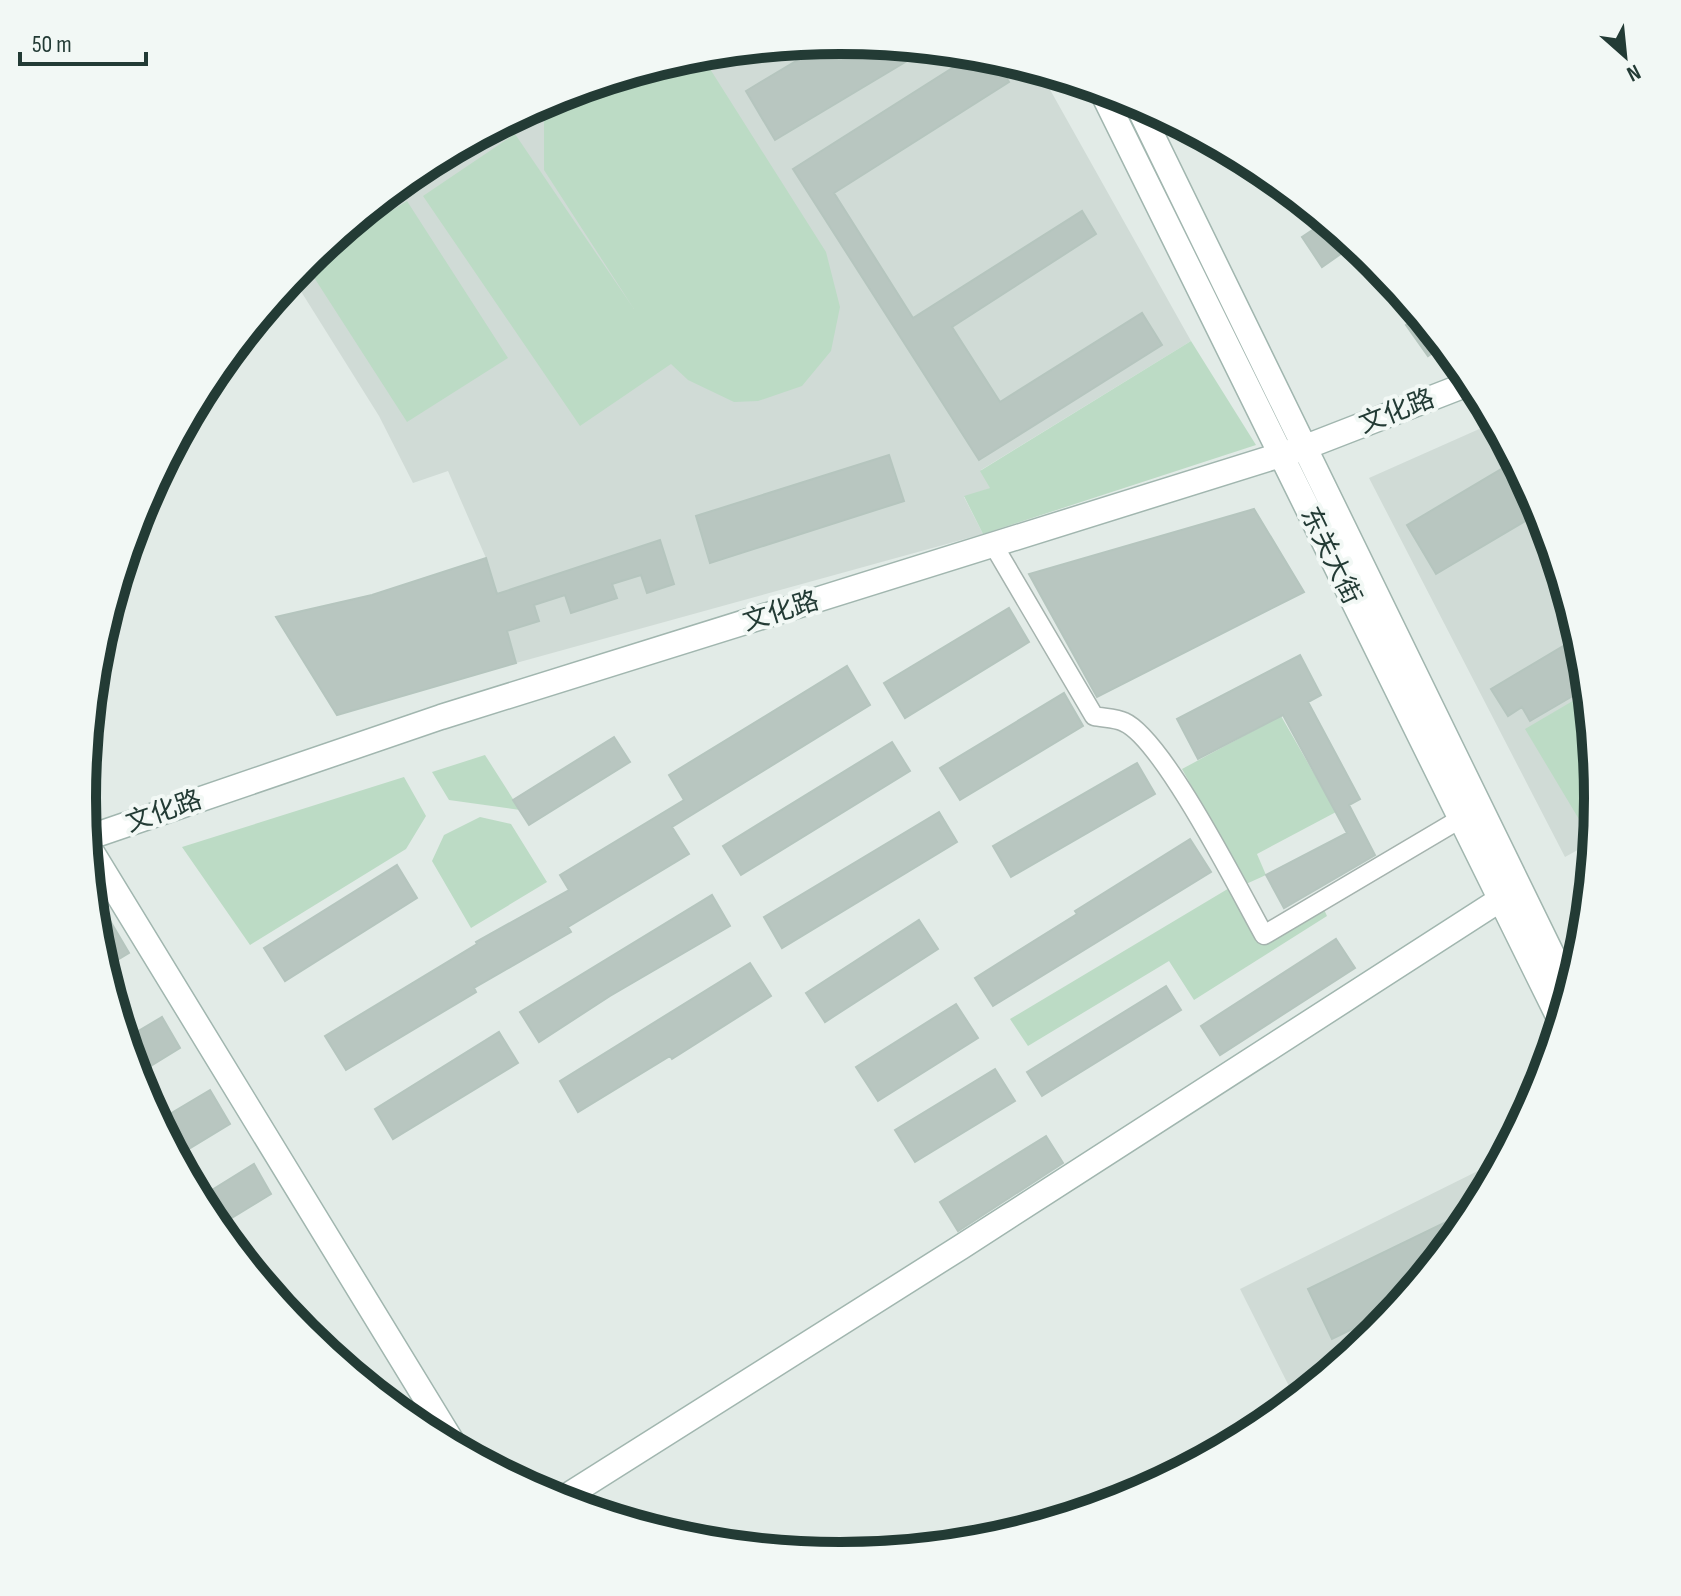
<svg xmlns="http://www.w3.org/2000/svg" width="1681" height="1596" viewBox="0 0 1681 1596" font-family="'Sofia Sans Condensed','Noto Sans SC',sans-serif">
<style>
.built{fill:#d0dbd6}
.green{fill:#bcdbc5}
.building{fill:#b8c6c0;stroke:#b5c5be;stroke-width:2}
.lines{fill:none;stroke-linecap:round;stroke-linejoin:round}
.street-casing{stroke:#a5b3ae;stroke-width:21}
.secondary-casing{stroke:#a1b6af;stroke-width:27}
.street{stroke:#fff;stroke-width:18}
.secondary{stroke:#fff;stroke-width:24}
.labels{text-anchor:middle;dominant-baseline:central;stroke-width:8;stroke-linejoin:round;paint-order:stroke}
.street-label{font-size:26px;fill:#233b35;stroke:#f2f8f5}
.rim{fill:none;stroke:#233b35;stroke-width:10}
</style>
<rect width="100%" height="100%" fill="#e2ebe7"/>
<path class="built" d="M841,40l148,15 50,15 152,271 -210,129 10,18 -27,9 19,37 -467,129 -30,-105 -38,-87 -35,12 -34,-67 -87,-139 13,-15 115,-95 131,-69 142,-44z
M1495,422l46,86 43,143 14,147 -4,43 -29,16 -196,-379z
M1504,1158l-34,61 -94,115 -80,66 -56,-111z"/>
<path class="green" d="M686,56l19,5 121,191 14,55 -9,44 -29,35 -44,15 -24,1 -46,-22 -17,-16 -91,62 -157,-230 92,-62 119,175 -90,-139v-53l18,-23z
M407,201l101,157 -101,64 -101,-157z
M1191,341l65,104 -273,89 -19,-38 26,-8 -10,-17z
M1588,692l10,106 -1,19 -14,9 -58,-97z
M1281,716l55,96 -79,42 9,21 -20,9 -64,-115z
M485,755l35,55 -71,-10 -17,-28z
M404,777l22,39 -20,33 -156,96 -68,-98z
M480,817l31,7 36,58 -76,46 -39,-67 12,-26z
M1236,884l28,50 57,-31 6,13 -133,84 -25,-39 -141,85 -18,-27z"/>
<path class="building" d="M841,40l86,9 -152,91 -29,-49 75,-45 -2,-4z
M976,53l16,3 17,26 -175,111 79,125 169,-107 14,23 -144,93 48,75 142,-89 20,32 -183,115 -186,-291z
M1326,221l29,23 -33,23 -20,-30z
M1420,315l24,30 -16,11 -22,-31z
M889,455l15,46 -194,62 -14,-47z
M1515,461l27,50 -106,63 -29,-49z
M1254,509l50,83 -207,105 -68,-123z
M660,540l14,44 -27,9 -6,-18 -29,9 5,14 -46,15 -6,-18 -31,10 5,16 -32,10 9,32 -179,52 -61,-98 96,-22 114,-37 11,36z
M1009,608l20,34 -124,76 -21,-35z
M1580,636l4,15 4,36 -58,34 -8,-14 -14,9 -17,-27z
M1300,655l21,40 -13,7 52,97 -11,6 26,50 -91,53 -18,-33 81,-42 -64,-118 -85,44 -21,-40z
M847,666l23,39 -198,122 17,27 -121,73 3,5 -97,56 2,4 -130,78 -21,-34 152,-92 -1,-2 93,-52 -9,-15 124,-75 -15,-25z
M1064,693l19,33 -123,74 -20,-32z
M614,737l16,25 -101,63 -16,-25z
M892,742l18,29 -169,104 -18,-29z
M1137,763l18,31 -144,83 -18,-31z
M939,812l18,30 -175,106 -18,-31z
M1190,839l21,33 -218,134 -18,-28 102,-64 -2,-3z
M397,865l20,33 -132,83 -21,-33z
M712,895l18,31 -120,70 -71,46 -19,-30z
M109,919l20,34 -25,15 -7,-23 -2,-17z
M919,920l19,29 -113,73 -19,-29z
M1336,939l19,29 -135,87 -19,-29z
M750,963l21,33 -99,63 -2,-3 -92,56 -18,-31z
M1166,986l15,24 -139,86 -15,-24z
M956,1004l22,34 -100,63 -22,-34z
M162,1017l18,31 -44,27 -11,-36z
M499,1032l19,31 -125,76 -18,-30z
M995,1069l20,32 -100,61 -20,-32z
M210,1090l20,34 -53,32 -19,-35z
M1046,1136l17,27 -105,68 -18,-29z
M254,1164l17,30 -54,33 -18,-29z
M1477,1207l-7,13 -70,86 -68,33 -24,-50z"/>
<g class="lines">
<defs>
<path id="street" d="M994,546l100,170c9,2 22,2 30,6 39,17 116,170 140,213l196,-116
M1586,874l4,9"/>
<path id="secondary" d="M1100,88l461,934
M1135,100l435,891
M87,838l354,-121 862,-269 170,-66
M87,844l369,604
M559,1501l402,-254 540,-348"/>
</defs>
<use href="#street" class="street-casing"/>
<use href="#secondary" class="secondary-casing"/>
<use href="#street" class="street"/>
<use href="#secondary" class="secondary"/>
</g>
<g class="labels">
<g class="street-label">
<text transform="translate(1397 412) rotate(-21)">文化路</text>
<text transform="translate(1330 556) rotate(64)">东关大街</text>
<text transform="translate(781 612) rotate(-17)">文化路</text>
<text transform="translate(164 812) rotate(-19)">文化路</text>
</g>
</g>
<path d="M0 0H1681V1596H0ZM96 798a744 744 0 1 1 1488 0a744 744 0 1 1-1488 0Z" fill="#f2f8f5" fill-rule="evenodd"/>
<path class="rim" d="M96 798a744 744 0 1 1 1488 0a744 744 0 1 1-1488 0Z"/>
<g transform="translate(1625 56) rotate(153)" stroke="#f2f8f5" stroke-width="6" paint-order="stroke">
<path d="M0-6L14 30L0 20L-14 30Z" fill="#233b35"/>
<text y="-12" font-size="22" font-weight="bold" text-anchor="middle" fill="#233b35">N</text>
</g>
<path d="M20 52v12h126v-12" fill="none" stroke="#233b35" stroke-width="4"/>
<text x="32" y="52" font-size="24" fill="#233b35" stroke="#f2f8f5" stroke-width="6" paint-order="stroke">50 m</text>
</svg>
